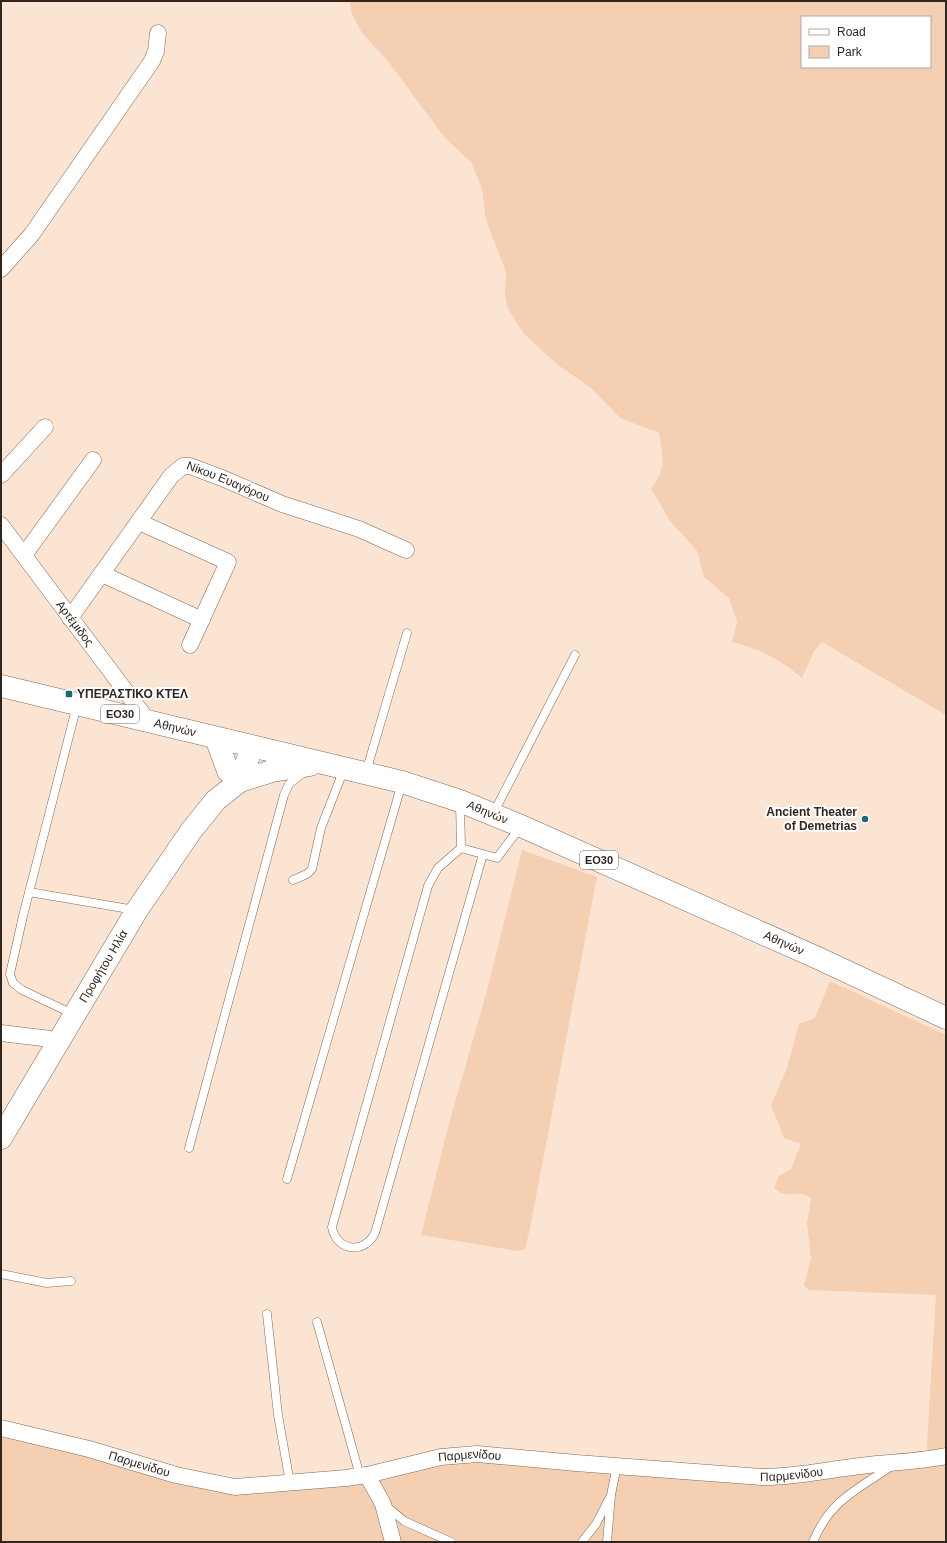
<svg xmlns="http://www.w3.org/2000/svg" width="947" height="1543" viewBox="0 0 947 1543" font-family="Arial,sans-serif">
<style>
.green{fill:#f5cfb2;fill-rule:evenodd}
.lines{fill:none;stroke-linecap:round;stroke-linejoin:round}
.lane-casing{stroke:#816854;stroke-width:9}
.street-casing{stroke:#816854;stroke-width:17}
.secondary-casing{stroke:#816854;stroke-width:23}
.primary-casing{stroke:#816854;stroke-width:23}
.lane{stroke:#fff;stroke-width:8}
.street{stroke:#fff;stroke-width:16}
.secondary{stroke:#fff;stroke-width:22}
.primary{stroke:#fff;stroke-width:22}
.poi-dot{fill:#1f6974;stroke:#fff;stroke-width:1.5}
.labels{text-anchor:middle;dominant-baseline:central;stroke-width:4;stroke-linejoin:round;paint-order:stroke}
.shield{fill:#fff;stroke:#6f6762;stroke-width:1}
.shield-label{font-size:11px;font-weight:bold;fill:#31261e}
.street-label{font-size:12px;fill:#31261e;stroke:#fff}
.poi-label{font-size:12px;font-weight:bold;fill:#31261e;stroke:#fff;text-anchor:start}
</style>
<rect width="100%" height="100%" fill="#fce4d2"/>
<path class="green" d="M350,1h596v714l-124,-73 -8,9 -12,27c-23,-19 -41,-29 -70,-36l5,-20 -8,-24 -25,-21 -7,-26 -26,-29 -20,-33c16,-21 12,-32 8,-56l-39,-15 -29,-30 -33,-23 -35,-32 -16,-26 -2,-13 1,-22 -20,-52 -4,-31 -11,-27 -26,-24 -58,-78 -25,-27 -11,-21zM802,17h128v50h-128z
M522,850l75,27 -67,351 -5,21 -8,2 -96,-16 27,-108 38,-133z
M830,981l116,54v415l-18,3 -1,-11 9,-147 -127,-5 -5,-5 7,-27 -4,-35 4,-24c-7,-8 -17,-4 -25,-5 -4,0 -9,-4 -12,-6l5,-12 12,-7 10,-25 -17,-6 -13,-33 16,-37 12,-44 16,-6z
M1,1433l17,2 193,56 17,3 105,-7 49,-7 52,-14 36,-6 232,19 32,4 29,1 183,-22v80h-945z"/>
<g class="lines">
<defs>
<path id="lane" d="M366,772l41,-139
M460,802l1,46 36,10 24,-32
M493,814l82,-159
M461,848l-23,20 -10,18 -96,341c4,24 32,28 43,6l108,-379
M293,880l14,-6 5,-5 9,-41 23,-59
M29,892l106,18
M73,1014l-51,-24 -9,-7 -3,-9 13,-58 54,-211
M189,1148l95,-353 5,-11 14,-11
M287,1179l115,-396
M1,1274l46,9 24,-2
M267,1314l11,101 12,68
M317,1322l43,154
M386,1506l18,15 47,21
M582,1542l14,-18 13,-25
M607,1542l4,-47 6,-30
M813,1542c17,-42 44,-52 80,-77"/>
<g id="street">
<path d="M1,269l31,-35 120,-173 4,-10 2,-18"/>
<path d="M1,475l44,-48"/>
<path d="M139,522l89,40 -38,83"/>
<path id="s1" d="M1,525l147,196"/>
<path d="M24,555l69,-95"/>
<path d="M102,574l100,46"/>
<path id="s2" d="M70,618l101,-142 12,-10h7l32,12 60,26 77,25 47,21"/>
<path d="M1,1033l58,7"/>
<path id="s3" d="M1,1428l88,21 87,26 59,12 111,-9 21,-3 74,-18 36,-3 99,9 186,14c33,0 65,-7 98,-11 29,-4 57,-4 86,-10"/>
<path d="M367,1475l16,29 10,38"/>
</g>
<g id="secondary">
<path id="s4" d="M1,1138l136,-228 54,-79 25,-31 24,-19 12,-34"/>
</g>
<g id="primary">
<path id="s5" d="M1,686l401,96 58,19 61,25 299,133 126,59"/>
<path d="M216,738l12,33"/>
<path d="M240,781l32,-10 38,-6"/>
</g>
</defs>
<use href="#lane" class="lane-casing"/>
<use href="#street" class="street-casing"/>
<use href="#secondary" class="secondary-casing"/>
<use href="#primary" class="primary-casing"/>
<use href="#lane" class="lane"/>
<use href="#street" class="street"/>
<use href="#secondary" class="secondary"/>
<use href="#primary" class="primary"/>
</g>
<g class="poi-dot">
<rect x="65" y="690" width="8" height="8" rx="2"/>
<circle cx="865" cy="819" r="4"/>
</g>
<g class="labels">
<g class="shield">
<rect x="101" y="705" width="38" height="18" rx="3"/>
<rect x="580" y="851" width="38" height="18" rx="3"/>
</g>
<g class="shield-label">
<text x="120" y="714">ΕΟ30</text>
<text x="599" y="860">ΕΟ30</text>
</g>
<g class="street-label">
<text stroke="none"><textPath href="#s2" startOffset="238">Νίκου Ευαγόρου</textPath></text>
<text stroke="none"><textPath href="#s1" startOffset="123">Αρτέμιδος</textPath></text>
<text stroke="none"><textPath href="#s5" startOffset="179">Αθηνών</textPath></text>
<text stroke="none"><textPath href="#s5" startOffset="503">Αθηνών</textPath></text>
<text stroke="none"><textPath href="#s5" startOffset="827">Αθηνών</textPath></text>
<text stroke="none"><textPath href="#s4" startOffset="200">Προφήτου Ηλία</textPath></text>
<text stroke="none"><textPath href="#s3" startOffset="479">Παρμενίδου</textPath></text>
<text stroke="none"><textPath href="#s3" startOffset="143">Παρμενίδου</textPath></text>
<text stroke="none"><textPath href="#s3" startOffset="802">Παρμενίδου</textPath></text>
</g>
<g class="poi-label">
<text x="77" y="694">ΥΠΕΡΑΣΤΙΚΟ ΚΤΕΛ</text>
<text x="857" y="812" text-anchor="end">Ancient Theater<tspan x="857" dy="14">of Demetrias</tspan></text>
</g>
</g>
<rect width="947" height="1543" fill="none" stroke="#31261e" stroke-width="4"/>
<rect x="801" y="16" width="130" height="52" fill="#ffffff" stroke="#ada8a5"/>
<rect x="809" y="29" width="20" height="6" fill="#ffffff" stroke="#ada8a5"/>
<text x="837" y="36" font-size="12" fill="#31261e">Road</text>
<rect x="809" y="46" width="20" height="12" fill="#f5cfb2" stroke="#ada8a5"/>
<text x="837" y="56" font-size="12" fill="#31261e">Park</text>
</svg>
